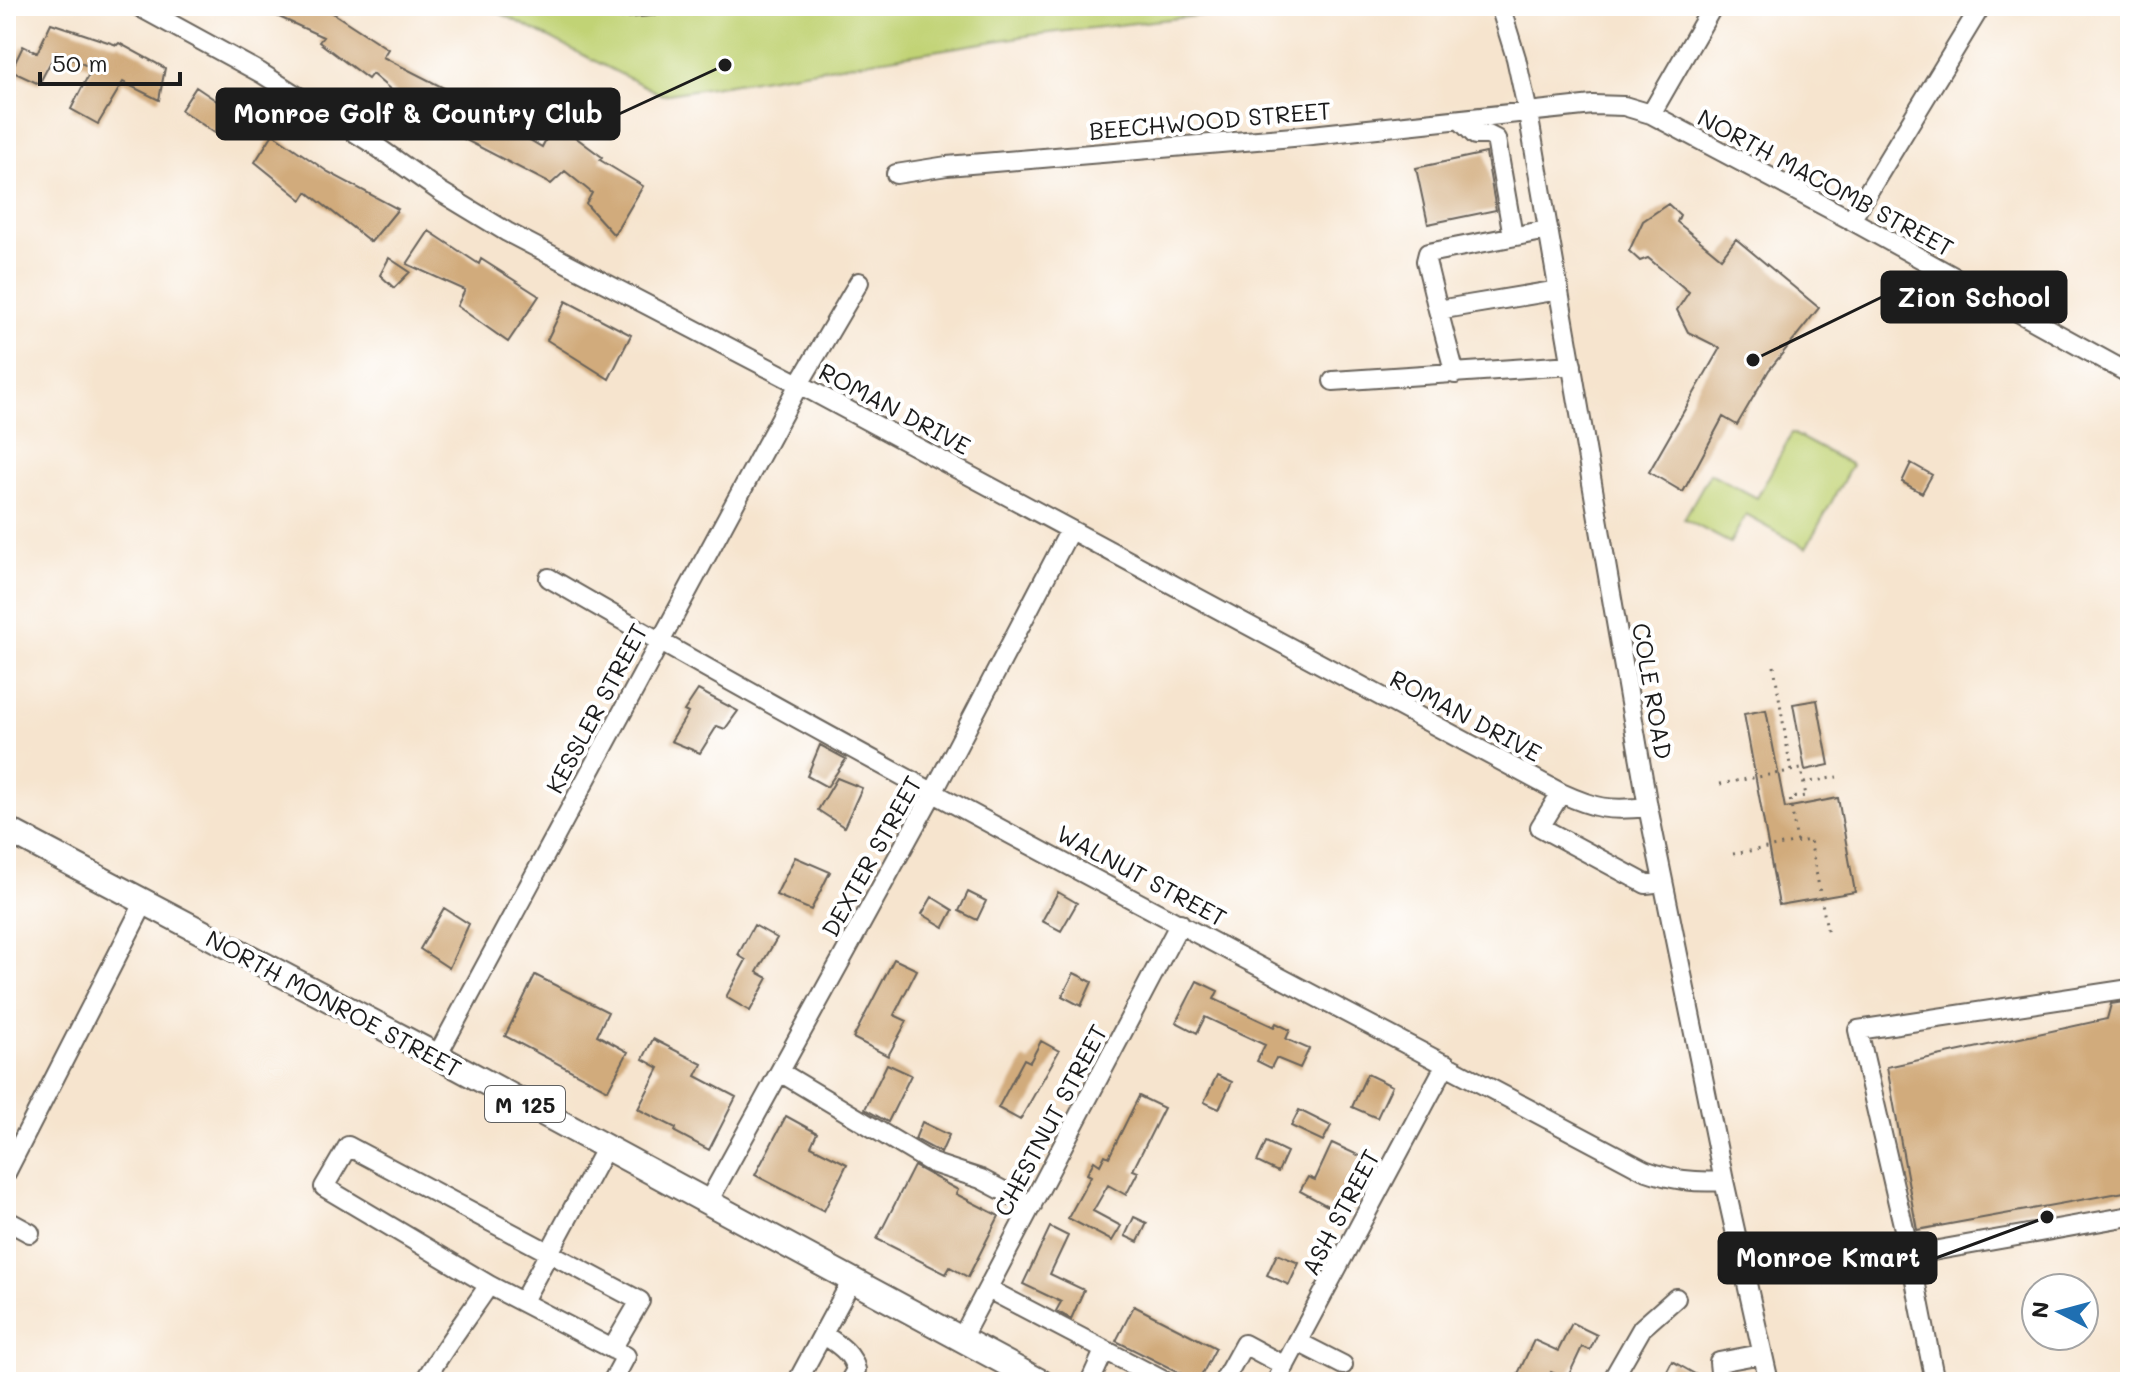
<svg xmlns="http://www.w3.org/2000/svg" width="2136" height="1388" viewBox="0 0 2136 1388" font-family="Mali,sans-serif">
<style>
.green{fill:#c1d375;stroke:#6e7848;stroke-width:2}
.building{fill:#d1ab7c}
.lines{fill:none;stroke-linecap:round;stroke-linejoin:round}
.minor-casing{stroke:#68625a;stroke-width:22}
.major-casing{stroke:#68625a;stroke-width:28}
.path{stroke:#68625a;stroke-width:3;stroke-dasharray:2 6;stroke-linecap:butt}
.minor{stroke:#fff;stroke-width:18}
.major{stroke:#fff;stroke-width:24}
.labels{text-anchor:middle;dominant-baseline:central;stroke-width:8;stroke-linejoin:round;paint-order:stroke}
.shield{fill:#fff;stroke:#606060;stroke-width:2}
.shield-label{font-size:22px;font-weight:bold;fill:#1c1c1c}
.street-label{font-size:24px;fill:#1c1c1c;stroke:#fff}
.leader{fill:none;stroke:#1c1c1c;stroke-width:3}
.callout-dot{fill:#1c1c1c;stroke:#fff;stroke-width:3}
.callout{fill:#1c1c1c;stroke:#1c1c1c;stroke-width:3}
.callout-label{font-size:26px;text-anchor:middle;font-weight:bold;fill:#fff}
</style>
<rect width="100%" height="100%" fill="#fff"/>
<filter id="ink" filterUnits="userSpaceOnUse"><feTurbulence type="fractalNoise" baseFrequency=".0125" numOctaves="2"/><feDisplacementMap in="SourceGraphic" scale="16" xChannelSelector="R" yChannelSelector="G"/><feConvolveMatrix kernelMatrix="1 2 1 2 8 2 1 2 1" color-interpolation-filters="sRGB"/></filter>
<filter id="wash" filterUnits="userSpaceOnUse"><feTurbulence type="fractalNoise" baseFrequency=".006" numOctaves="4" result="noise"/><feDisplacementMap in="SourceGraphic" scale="32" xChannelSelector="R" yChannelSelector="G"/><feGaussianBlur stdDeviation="1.8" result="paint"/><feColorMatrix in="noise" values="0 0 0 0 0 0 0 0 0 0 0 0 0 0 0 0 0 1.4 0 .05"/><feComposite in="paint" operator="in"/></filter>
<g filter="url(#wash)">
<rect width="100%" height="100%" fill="#f6e4ce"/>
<path class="green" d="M486,6h796l-250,29 -370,60z
M1792,433l60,32 -46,83 -60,-33 -16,28 -46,-24 26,-46 47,25z"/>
<g id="blocks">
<path class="building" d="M255,6h67l66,43 -5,8 63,32 -23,28 -51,-43 -4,5 -49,-37 4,-5z
M51,23l66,22 2,-2 46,25 -6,32 -36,-18 -25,42 -27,-15 21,-41 -36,-16 -17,32 -28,-13 12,-25 14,7z
M196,87l40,27 -15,23 -40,-27z
M478,110l64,37 13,-25 47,35 -2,3 43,26 -29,49 -28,-31 6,-11 -27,-22 -14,13 -87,-45z
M273,134l55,38 70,37 -27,33 -64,-50 -5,8 -47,-38z
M1486,153l10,57 -68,14 -12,-56z
M1668,204l12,11 -3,7 44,36 15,-19 83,69 -50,62 -32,55 -14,-8 -40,75 -34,-20 71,-124 -32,-16 -11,-22 12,-18 -41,-34 -8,3 -11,-10 14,-30z
M429,231l50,33 2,-5 58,37 -31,46 -51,-36 8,-16 -58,-26z
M389,258l21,14 -16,16 -14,-13z
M566,301l65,34 -22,44 -62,-39z
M1911,463l21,12 -10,18 -20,-11z
M698,690l40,21 -13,18 -8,-3 -17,27 -29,-12 17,-28 -4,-2z
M1817,700l12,65 -24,5 -12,-66z
M1766,710l19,98 53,-10 17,94 -76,13 -35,-191z
M820,745l26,14 -19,28 -20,-11z
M837,778l25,10 -18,39 -26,-17z
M795,857l35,15 -19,38 -35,-15z
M968,892l18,9 -9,19 -18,-9z
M1058,892l19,11 -16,28 -19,-10z
M932,897l21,13 -9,17 -22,-13z
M444,908l25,16 -20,44 -29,-19z
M754,925l23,13 -20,34 11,6 -18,33 -24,-14 20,-37 -8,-5z
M894,959l23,11 -23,45 13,6 -19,35 -35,-18z
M1074,973l18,9 -11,24 -19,-10z
M535,975l73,37 -11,23 31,17 -20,38 -103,-54z
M1197,981l21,10 -4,8 60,28 2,-4 14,7 -4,9 23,10 -9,19 -24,-10 -5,10 -14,-7 8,-16 -60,-28 -8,16 -21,-11z
M2130,1001v190l-213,39 -30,-163 220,-48 4,-15z
M653,1039l49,25 -6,12 40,21 -27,53 -34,-18 1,-4 -38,-19 21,-41 -16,-9z
M1041,1041l18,10 -39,69 -22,-12 26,-49 6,3z
M887,1064l24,11 -23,47 -23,-13z
M1367,1074l25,12 -15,32 -25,-11z
M1217,1075l15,7 -13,27 -15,-7z
M1139,1096l25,12 -31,62 5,2 -12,23 -18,-10 -15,26 28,15 -9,15 -44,-23 23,-42 -4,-2 7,-13 6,4 5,-10 4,2z
M1299,1110l32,16 -8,15 -32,-15z
M786,1116l31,17 -6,13 36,18 -23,47 -69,-36z
M922,1122l27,13 -8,18 -26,-14z
M1266,1142l21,10 -9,20 -21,-10z
M1332,1143l30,14 -29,52 -33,-18 8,-14 7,3z
M914,1166l44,24 -2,4 43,22 -31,61 -18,-10 -4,7 -69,-35z
M1134,1217l13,6 -9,19 -13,-6z
M1050,1227l18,9 -18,38 34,16 -13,29 -15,-8 5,-9 -38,-18z
M1277,1254l22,9 -10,22 -22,-10z
M1134,1306l82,42 -18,34 -82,-41z
M1572,1323l25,12 -7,15 -8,-3 -15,32 -16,-7 -5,10h-32l20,-42 24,11z
M1672,1361l37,21h-48z"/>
</g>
</g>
<g filter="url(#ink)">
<use href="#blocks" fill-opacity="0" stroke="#68625a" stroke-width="2"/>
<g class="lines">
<defs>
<path id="minor" d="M138,6l123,67 112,71 68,48 66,40 292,152 762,409c35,16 48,18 87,14
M592,6l19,3 39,-3
M1500,6l16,52 12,55 120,694 76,374 45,201
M1651,114l62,-108
M1460,120l15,15h13l8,4 17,97
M896,174l51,-8 346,-29 300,-32 31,1 27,8 200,106 279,154
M1851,220l130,-214
M1438,310l-12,-49 2,-8 119,-23
M1455,374l-17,-64 121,-20
M1333,381l239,-16
M549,578c359,208 729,397 1095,592 28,10 51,13 80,11
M1561,793l-21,34 106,57 17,-2
M437,1056l362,-672 60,-102
M780,1072l152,91 49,16 51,27
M6,1173l138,-270
M708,1202l226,-411 136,-261
M6,1220l24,13
M1910,1255l-52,-225 272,-41
M489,1285l-165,-98 24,-41 292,155 -28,48
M988,1289l178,93
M523,1301l83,-154
M823,1334c14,10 29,18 33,36l-7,12
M961,1339l219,-416
M1298,1342l45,23
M424,1382c19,-34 43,-64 65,-97l137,71 -14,26
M797,1382l55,-102
M1090,1382l14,-31
M1223,1382l21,-38 41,22
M1276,1382l170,-318
M1611,1382l31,-54 34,-30
M1721,1382l-2,-20 42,-8
M1935,1382l-25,-127 220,-39"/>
<path id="major" d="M6,829l431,227 604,326"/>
</defs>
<use href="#minor" class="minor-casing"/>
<use href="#major" class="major-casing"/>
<path class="path" d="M1774,666l17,105
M1804,783l33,-6
M1720,784l81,-15 5,27 -16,2 7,45
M1733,854l77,-14 18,94"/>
<use href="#minor" class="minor"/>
<use href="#major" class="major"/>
</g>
</g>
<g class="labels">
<rect class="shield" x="485" y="1086" width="80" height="36" rx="6"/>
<g class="shield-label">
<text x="525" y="1104">M 125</text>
</g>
<g class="street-label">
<text transform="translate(1210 120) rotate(-5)">BEECHWOOD STREET</text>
<text transform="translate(1826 182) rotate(28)">NORTH MACOMB STREET</text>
<text transform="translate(895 408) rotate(28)">ROMAN DRIVE</text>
<text transform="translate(1653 691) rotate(80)">COLE ROAD</text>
<text transform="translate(596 708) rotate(-62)">KESSLER STREET</text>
<text transform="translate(1466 715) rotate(28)">ROMAN DRIVE</text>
<text transform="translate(871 856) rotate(-61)">DEXTER STREET</text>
<text transform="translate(1142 875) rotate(28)">WALNUT STREET</text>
<text transform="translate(334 1003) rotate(28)">NORTH MONROE STREET</text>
<text transform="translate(1050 1120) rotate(-62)">CHESTNUT STREET</text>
<text transform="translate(1340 1212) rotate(-62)">ASH STREET</text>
</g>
</g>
<path class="leader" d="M725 65L619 114M1753 360L1882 297M2047 1217L1936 1258"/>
<g class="callout-dot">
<circle cx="725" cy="65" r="8"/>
<circle cx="1753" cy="360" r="8"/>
<circle cx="2047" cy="1217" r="8"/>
</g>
<g class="callout">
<rect x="217" y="89" width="402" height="50" rx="8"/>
<rect x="1882" y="272" width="184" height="50" rx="8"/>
<rect x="1719" y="1233" width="217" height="50" rx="8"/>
</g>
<g class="callout-label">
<text x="418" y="123">Monroe Golf &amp; Country Club</text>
<text x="1974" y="307">Zion School</text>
<text x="1828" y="1267">Monroe Kmart</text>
</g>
<rect width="2136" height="1388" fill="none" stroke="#fff" stroke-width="32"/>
<g transform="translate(2060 1312) rotate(276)"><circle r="38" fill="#ffffff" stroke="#a4a4a4" stroke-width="2"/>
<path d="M0-6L14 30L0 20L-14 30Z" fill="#1f6fb2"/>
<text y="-12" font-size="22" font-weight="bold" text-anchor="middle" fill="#1c1c1c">N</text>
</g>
<path d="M40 72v12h140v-12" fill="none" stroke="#1c1c1c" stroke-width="4"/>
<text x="52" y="72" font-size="24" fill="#1c1c1c" stroke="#ffffff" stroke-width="6" paint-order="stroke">50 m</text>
</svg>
